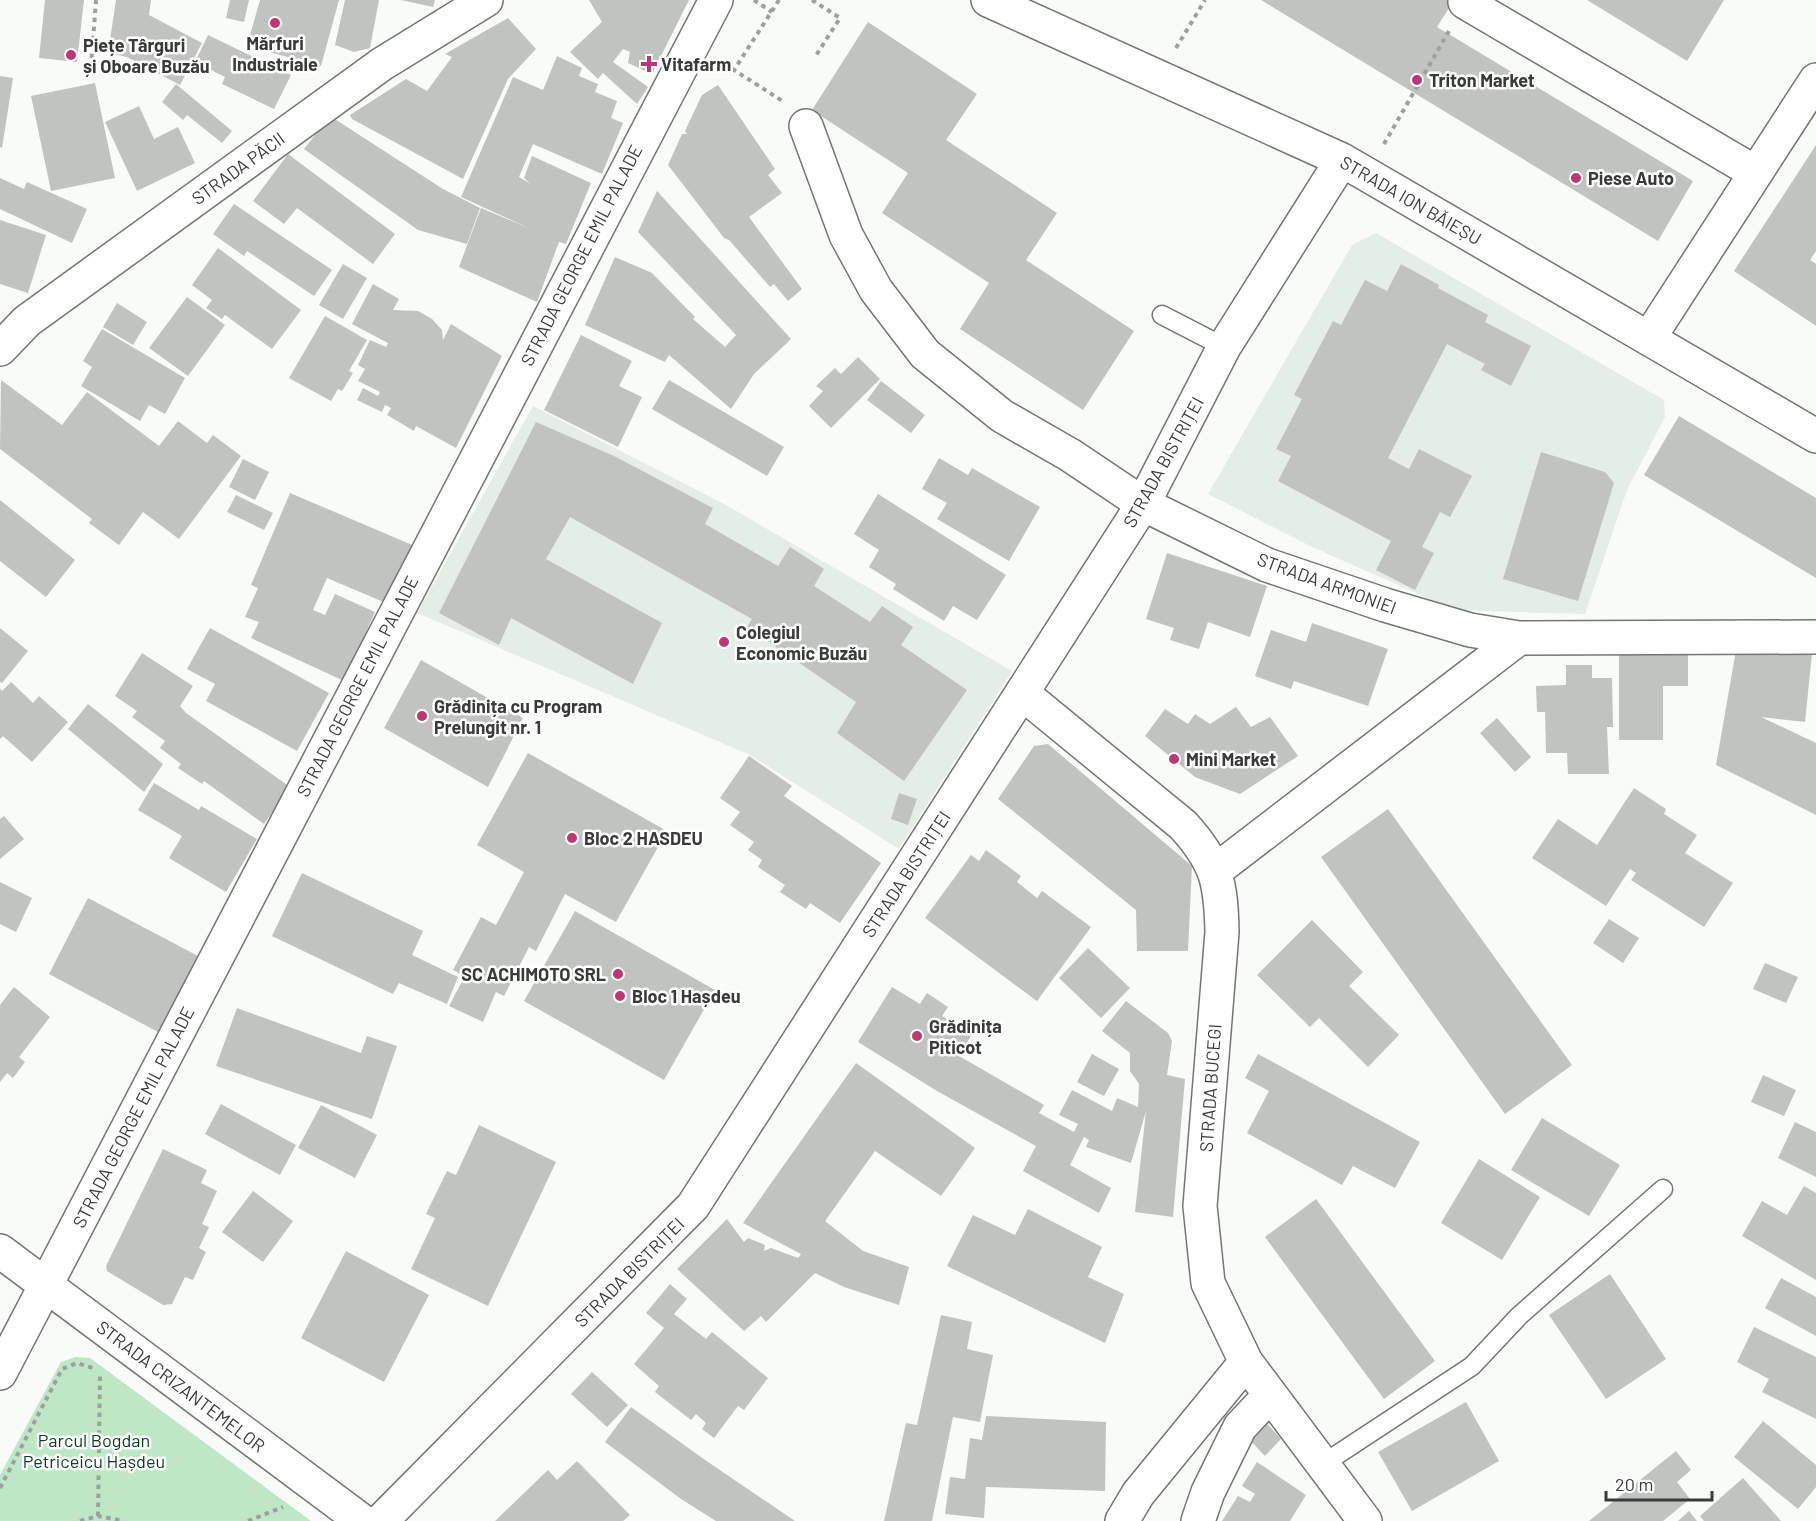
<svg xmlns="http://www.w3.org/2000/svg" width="1816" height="1521" viewBox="0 0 1816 1521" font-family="Barlow,sans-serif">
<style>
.built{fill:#e5eee6}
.green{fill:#bee7c6}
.building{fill:#c0c3c0}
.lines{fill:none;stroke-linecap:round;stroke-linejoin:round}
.service-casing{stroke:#747674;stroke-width:21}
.minor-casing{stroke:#747674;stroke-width:36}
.tertiary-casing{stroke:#747674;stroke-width:36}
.path{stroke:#9da09e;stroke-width:4;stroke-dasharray:4.5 4.5;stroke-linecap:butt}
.service{stroke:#fff;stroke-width:18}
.minor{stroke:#fff;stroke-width:33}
.tertiary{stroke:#fff;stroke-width:33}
.poi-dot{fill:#c1366e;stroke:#fff;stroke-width:2}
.labels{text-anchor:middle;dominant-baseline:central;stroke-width:5;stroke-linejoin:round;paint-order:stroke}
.poi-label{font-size:18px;font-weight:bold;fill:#393b3a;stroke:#fff;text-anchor:start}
.street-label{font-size:18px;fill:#393b3a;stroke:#fff}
.park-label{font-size:18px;fill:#093c1b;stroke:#fff}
</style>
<rect width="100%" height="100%" fill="#f8fbf8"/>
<path class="built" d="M1376,233l288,167 1,17 -38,73 -42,124 -131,-4 -144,-64 -102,-52 144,-249z
M533,406l193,99 286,166 -113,178 -151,-95 -331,-141z"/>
<path class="green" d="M75,1357l15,1 221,163h-311v-46l61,-113z"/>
<path class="building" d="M45,0h39l-7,62 -38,-4z
M116,0h35l-2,15 53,28 -22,42 -53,-28 -19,-4z
M230,0h19l-5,22 -18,-4z
M260,0h79l-18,66 -74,-20z
M345,0h34l-9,48 -16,4 -19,-7z
M401,0h34l-2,7z
M589,0h100l-37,74 -24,-11 2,-11 -7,-3 -10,13 35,25 -11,17 -34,-31 -5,6 -28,-27 32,-30z
M1261,0h193l-17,27 256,154 -35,60z
M1587,0h137l-37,61z
M508,18l28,31 -28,30 -45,100 -111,-60 -2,-4 56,-36 21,12 25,-34 -7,-3z
M868,22l109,72 -31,46 111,73 -31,47 108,71 -51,79 -123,-81 29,-46 -107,-70 26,-40 -96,-63z
M208,35l83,40 -17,34 -52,-25 3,-7 -30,-15z
M557,56l25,12 -3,8 19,8 -3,8 22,9 -6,17 12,5 -21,51 -69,-30 -14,33 12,7 -7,-6 8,-22 59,27 -25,61 -7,-2 -22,60 -78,-35 22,-59 50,21 -70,-32 52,-120 30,13z
M0,76l13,2 -11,70 -2,-1z
M95,83l20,95 -64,13 -20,-95z
M176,84l56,47 -10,12 -35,-28 -4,5 -21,-18z
M718,85l57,84 -7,6 14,18 -33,24 53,72 -14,12 -14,-17 -4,3 -41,-47 -5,-2 -56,-73 14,-31h5l-2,-3 17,-36z
M139,106l15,33 24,-12 17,36 -58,28 -32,-69z
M330,116l113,73 37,19 -13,36 -49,-14 -114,-81z
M1816,145v106l-6,9 6,4v62l-82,-55z
M288,154l107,80 -22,30 -76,-56 -13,16 -31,-23z
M0,178l24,11 3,-7 60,27 -15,34 -72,-34z
M657,191l134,148 -37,35 -23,35 -62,-54 -4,7 -80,-37 30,-68 37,16 43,44 -2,2 32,28 11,-12 -98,-103z
M234,204l98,66 -18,26 -67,-45 -3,5 -31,-22z
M0,220l46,15 -18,58 -28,-9z
M218,248l83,62 -29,39 -47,-34 -3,4 -16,-11 6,-8 -20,-15z
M343,264l24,14 -24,41 -24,-14z
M1401,264l38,21 -1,3 50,27 -3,7 46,24 -20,40 -30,-16 4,-6 -38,-20 -59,114 21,11 10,-20 53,27 -22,41 -10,-5 -18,35 12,6 -19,37 -39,-20 15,-29 -113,-60 13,-25 -15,-7 26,-50 -8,-4 39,-74 8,4 24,-45 22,11z
M373,284l26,15 -6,11 25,1 14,8 10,11 1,10 8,-16 51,32 -46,92 -40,-22 -2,5 -27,-16 4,-7 -6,-3 -3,7 -25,-12 6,-12 15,8 2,-4 -22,-11 7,-12 -7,-4 12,-25 16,7 2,-4 -36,-19z
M187,297l38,28 -37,51 -39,-28z
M117,303l30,19 -14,23 -30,-18z
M325,316l42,24 -18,31 4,2 -11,18 -4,-2 -7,12 -42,-23z
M102,329l83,49 -20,36 -16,-9 -9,16 -59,-35 11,-19 -9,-6z
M581,335l51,26 -13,25 23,11 -24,50 -74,-37z
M858,357l22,22 -49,49 -22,-22 14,-15 -7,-5 19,-18 6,6z
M1,380l61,45 25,-33 72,54 19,-25 29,22 6,-8 28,21 -62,83 -36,-27 -24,33 -30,-22 3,-4 -92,-70z
M669,380l115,67 -17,29 -115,-67z
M881,381l44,34 -14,18 -44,-33z
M1679,416l137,82v80l-172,-103z
M536,422l78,34 99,52 -8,16 73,42 12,-19 34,22 -10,17 56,36 12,-16 31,21 -12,18 66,45 -63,91 -67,-48 19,-31 -109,-75 5,-8 -182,-102 -24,42 116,64 -29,61 -122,-66 -12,27 -60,-32z
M1541,452l64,20 9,11 -36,118 -75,-22z
M939,458l29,17 4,-7 68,39 -31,54 -72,-42 10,-16 -25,-14z
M243,459l26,13 -14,28 -26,-13z
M290,493l127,54 -24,59 -66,-28 -14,32 12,5 10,-21 40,18 -31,69 -93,-43 8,-16 -14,-5 13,-29 -7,-3z
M878,494l128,81 -29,45 -24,-14 -9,15 -51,-32 3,-5 -27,-17 10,-17 -25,-16z
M236,495l37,18 -9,17 -37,-18z
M0,500l75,60 -29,37 -46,-36z
M1167,553l100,33 -17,51 -42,-15 -9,27 -29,-9 4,-12 -28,-9z
M1312,623l76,26 -20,57 -74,-25 -3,8 -36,-13 16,-46 35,12z
M0,628l28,23 -26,32 -2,-1z
M210,628l119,65 -32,58 -91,-50 9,-17 -28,-15z
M1736,650l76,3 -7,69 -44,-5 55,26v72l-100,-50z
M142,653l51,33 -13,20 6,7 104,74 -26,37 -60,-43 -2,3 -24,-16 3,-4 -21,-16 5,-7 -33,-24 5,-6 -22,-15z
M1619,653h69v33h-25v54h-44z
M421,660l102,58 -35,69 -104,-59z
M1566,665h26v13h20l1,49h-6l2,47h-41l-1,-21h-21l-1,-41h-8l-1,-26 30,-1z
M11,682l22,21 6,-7 29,26 -36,40 -29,-26 -3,3v-50l2,2z
M88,704l75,60 -19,28 -76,-63z
M1236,707l15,20 19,-10 28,39 -58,38 -45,-17 -50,-41 20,-27 23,15 7,-10 15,10z
M1497,718l34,39 -16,15 -35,-39z
M1048,744l144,122 -4,85h-51l-1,-41 -138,-111 36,-53z
M528,753l139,78 -51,91 -51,-28 -29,57 -7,-4 -25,49 -8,-4 -13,30 -34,-16 16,-30 -12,-6 28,-53 15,8 28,-53 -47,-27z
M749,756l43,30 -8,10 97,67 -41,60 -30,-20 -4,6 -26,-17 5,-7 -27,-18 4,-7 -14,-10 6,-8 -24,-17 10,-13 -20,-14z
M154,783l45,27 2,-4 56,33 -31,53 -57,-34 13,-22 -44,-26z
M1634,788l32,21 -2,5 33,21 -12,18 48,30 -29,44 -73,-47 5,-7 -6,-4 -24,37 -74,-48 26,-39 39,26z
M899,793l18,6 -9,26 -17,-6z
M1388,809l184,256 -67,49 -184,-257z
M4,816l20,23 -24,20v-40z
M986,850l35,26 -4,6 20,16 5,-7 49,36 -54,74 -112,-83 46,-63 8,6z
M302,873l121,58 -11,24 46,22 -11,27 -48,-21 -6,11 -121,-58z
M0,882l32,16 -16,34 -16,-8z
M88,898l110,58 -40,76 -109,-58z
M575,911l140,79 -51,90 -140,-79z
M1609,919l30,19 -16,25 -30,-20z
M1312,920l51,52 -14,14 50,49 -31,32 -49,-49 -9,9 -53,-52z
M1088,948l42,40 -29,30 -42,-40z
M1765,963l33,14 -12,26 -33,-14z
M14,987l36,30 -31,40 6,5 -12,16 -6,-5 -7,9v-77z
M892,987l28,17 7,-11 21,14 -6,9 30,18 -13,22 85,49 -5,8 35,19 4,-8 -19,-9 13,-25 40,21 5,-13 21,9 1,-23 -9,-13v-18l-28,-22 24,-30 42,32 4,8 -5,34 18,4 -12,138 -38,-5 11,-101 -15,52 -45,-16 3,-7 -5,-3 -14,28 41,23 -12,25 -76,-42 13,-25 -99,-55 -79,-49z
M237,1008l124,45 6,-17 30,10 -25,73 -156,-53z
M1092,1054l27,15 -15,27 -27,-14z
M1258,1054l162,88 -25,46 -42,-22 -11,19 -95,-52 22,-42 -24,-13z
M856,1063l119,85 -34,48 -66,-45 -50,70 38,30 46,16 -10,38 -55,-18 -29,-14 -49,49 -5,-6 -17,15 -67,-62 50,-50 17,23 4,-4 17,7 -1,6 7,-3 27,10 3,-4 -58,-31z
M1763,1075l33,15 -12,26 -33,-14z
M221,1104l75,41 -16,30 -75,-41z
M321,1105l56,30 -22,43 -57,-30z
M1542,1118l78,47 -31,51 -78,-46z
M1795,1122l21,10v45l-38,-19z
M479,1125l77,37 -68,144 -77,-37 24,-51 -9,-4 21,-43 9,4z
M163,1149l44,21 -6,13 16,8 -15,33 7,3 -10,21 7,4 -13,28 -8,-3 -13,27 -9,1 -56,-34 -1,-5z
M1479,1159l61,38 -38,63 -61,-37z
M1804,1186l12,7v87l-74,-44 20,-35 25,14z
M253,1191l40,30 -30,41 -41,-30z
M1316,1199l119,162 -51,38 -119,-162z
M1028,1209l74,38 -14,30 36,17 -19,49 -158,-77 26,-51 42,20z
M346,1251l83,44 -45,87 -83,-44z
M1610,1274l56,85 -60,40 -57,-84z
M1781,1278l35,19v39l-51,-28z
M670,1284l17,15 -13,15 32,25 6,-7 56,46 -24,32 -6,-4 -24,32 -12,-9 4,-6 -10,-9 -5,6 -36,-28 4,-6 -25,-22 30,-36 -18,-15z
M941,1315l31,7 -5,27 26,6 -13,67 -27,-5 -21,104h-48l22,-98 11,2z
M1754,1327l62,30v62l-54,-27 7,-13 -32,-17z
M592,1372l36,33 -21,22 -36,-33z
M1466,1402l33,59 -87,50 -34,-59z
M631,1407l77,55 87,59h-79l-35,-22 -76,-57z
M986,1416l120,6 -1,69 -119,-4 -2,31 -39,-4 5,-37 15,2 5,-41 12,2z
M1262,1418l19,21 -16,17 -20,-21z
M1763,1421l53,44v22l-18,22 -64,-52z
M1676,1451l15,19 -14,12 13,17 -27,22h-74z
M577,1461l53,54 -7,6h-128l53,-51 9,10z
M1257,1462l49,33 -16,26h-68l16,-25 12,6 5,-8 -13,-8z
M1743,1478l38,43h-77l-4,-5z
M1689,1511l8,10h-19z"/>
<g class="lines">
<defs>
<path id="service" d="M1162,315l62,32
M1323,1464l149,-98 47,-50 144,-127"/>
<path id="minor" d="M1465,2l291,171
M806,126l40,109 30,55 49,64 77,62 68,39 73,49 124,61 118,40 85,25 49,8 297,-1
M1649,338l167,-258
M0,349l27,-28 355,-257 104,-64
M1022,693l161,132c34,37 38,58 39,107l-22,274 8,77 38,79 119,159
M1215,871l304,-233
M0,1251l362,270
M1122,1521l16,-27 108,-132
M1198,1521l10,-29 32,-65 30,-32"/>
<path id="tertiary" d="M988,0l354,160 474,276
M0,1373l716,-1373
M381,1521l312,-315 450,-702 81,-157 118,-187"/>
</defs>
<use href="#service" class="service-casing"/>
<use href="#minor" class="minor-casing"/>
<use href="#tertiary" class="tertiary-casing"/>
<path class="path" d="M754,0l18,12
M779,0l-45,70 50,32
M812,0l28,18 -25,39
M1176,48l29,-48
M91,67l5,-67
M1384,144l65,-113
M0,1488l62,-119 15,-6 16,5
M98,1516l2,-143
M80,1521l18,-5 26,5
M248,1521l35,-14"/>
<use href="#service" class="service"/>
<use href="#minor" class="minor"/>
<use href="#tertiary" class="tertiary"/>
</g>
<g class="poi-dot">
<circle cx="275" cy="23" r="6"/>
<circle cx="71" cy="55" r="6"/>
<path d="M646 55h6v6h6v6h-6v6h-6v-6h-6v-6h6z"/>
<circle cx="1417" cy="80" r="6"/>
<circle cx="1576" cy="178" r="6"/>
<circle cx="724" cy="642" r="6"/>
<circle cx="422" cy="716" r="6"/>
<circle cx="1174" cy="759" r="6"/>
<circle cx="572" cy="838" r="6"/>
<circle cx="618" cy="974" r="6"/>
<circle cx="620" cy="996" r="6"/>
<circle cx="917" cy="1036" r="6"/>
</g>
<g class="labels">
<g class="poi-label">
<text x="275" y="43" text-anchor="middle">Mărfuri<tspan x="275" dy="21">Industriale</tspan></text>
<text x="83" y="45">Piețe Târguri<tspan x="83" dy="21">și Oboare Buzău</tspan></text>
<text x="661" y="64">Vitafarm</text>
<text x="1429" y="80">Triton Market</text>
<text x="1588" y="178">Piese Auto</text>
<text x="736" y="632">Colegiul<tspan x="736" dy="21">Economic Buzău</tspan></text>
<text x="434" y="706">Grădinița cu Program<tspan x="434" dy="21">Prelungit nr. 1</tspan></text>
<text x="1186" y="759">Mini Market</text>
<text x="584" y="838">Bloc 2 HASDEU</text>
<text x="606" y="974" text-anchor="end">SC ACHIMOTO SRL</text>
<text x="632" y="996">Bloc 1 Hașdeu</text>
<text x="929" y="1026">Grădinița<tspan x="929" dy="21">Piticot</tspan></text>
</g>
<g class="street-label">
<text transform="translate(238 168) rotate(-36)">STRADA PĂCII</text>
<text transform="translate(1411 200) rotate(30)">STRADA ION BĂIEȘU</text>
<text transform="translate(581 255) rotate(-63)">STRADA GEORGE EMIL PALADE</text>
<text transform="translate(1163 462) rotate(-61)">STRADA BISTRIȚEI</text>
<text transform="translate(1327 583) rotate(20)">STRADA ARMONIEI</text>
<text transform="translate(357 686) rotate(-63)">STRADA GEORGE EMIL PALADE</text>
<text transform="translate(906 874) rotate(-57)">STRADA BISTRIȚEI</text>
<text transform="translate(1210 1088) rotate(-86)">STRADA BUCEGI</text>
<text transform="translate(133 1117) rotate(-63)">STRADA GEORGE EMIL PALADE</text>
<text transform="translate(629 1272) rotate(-45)">STRADA BISTRIȚEI</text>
<text transform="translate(181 1386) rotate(37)">STRADA CRIZANTEMELOR</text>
</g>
<g class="park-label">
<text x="94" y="1440">Parcul Bogdan<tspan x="94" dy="21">Petriceicu Hașdeu</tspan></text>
</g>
</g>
<path d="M1606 1491v9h106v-9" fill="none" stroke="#393b3a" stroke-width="3"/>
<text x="1615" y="1491" font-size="18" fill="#393b3a" stroke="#ffffff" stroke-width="4.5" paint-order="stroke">20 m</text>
</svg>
